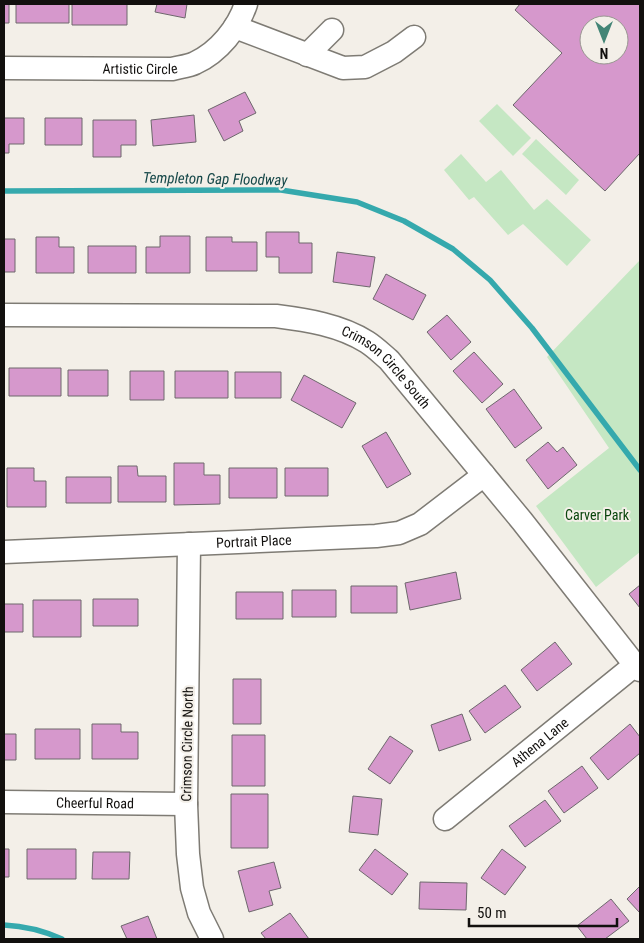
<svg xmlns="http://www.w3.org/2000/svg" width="644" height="943" viewBox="0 0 644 943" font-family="'Roboto Condensed',sans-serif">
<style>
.green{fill:#c5e7c3}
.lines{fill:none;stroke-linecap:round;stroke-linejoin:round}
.stream{stroke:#35a9ad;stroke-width:5.5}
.building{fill:#d698cc;stroke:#6e686d;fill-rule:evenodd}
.minor-casing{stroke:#7e7b74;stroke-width:25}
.minor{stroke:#fff;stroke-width:22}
.labels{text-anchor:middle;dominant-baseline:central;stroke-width:4;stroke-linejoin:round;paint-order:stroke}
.street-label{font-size:14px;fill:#12100e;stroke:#f3efe8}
.park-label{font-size:14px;fill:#09450c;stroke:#f3efe8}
.water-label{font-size:15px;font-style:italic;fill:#154748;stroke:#f3efe8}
</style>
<rect width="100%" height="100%" fill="#f3efe8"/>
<path class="green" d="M497,104l34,34 -18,18 -34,-35z
M536,139l43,41 -13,15 -44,-41z
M461,154l25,28 15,-12 33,40 13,-11 44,41 -24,26 -44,-42 -15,11 -34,-38 -5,3 -25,-30z
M640,260v292l-44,35 -60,-81 73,-58 -62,-91z"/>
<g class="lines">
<path class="stream" d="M4,191l277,-1 76,12 47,19 49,28 37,31 42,48 108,142
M4,925c21,1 38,5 58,14"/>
</g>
<path class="building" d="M4,4h5v19h-5z
M16,4h53v19h-53z
M72,4h55v21h-55z
M157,4h30l-2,14 -30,-6z
M520,4h120v149l-35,38 -92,-86 49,-52 -47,-43zM589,25h30v30h-30z
M245,92l11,21 -17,8 4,10 -19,10 -16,-31z
M194,115l2,27 -43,4 -2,-26z
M4,118h20v26h-15v9h-5z
M45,118h37v27h-37z
M93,120h43v25h-15v12h-28z
M266,232h33v11h13v30h-33v-16h-13z
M160,236h30v37h-44v-26h14z
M36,237h23v10h15v26h-38z
M206,237h26v5h25v29h-51z
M4,239h11v33h-11z
M88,246h48v27h-48z
M337,252l38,5 -5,30 -37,-5z
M386,274l40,21 -13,25 -40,-21z
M447,315l24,27 -20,18 -24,-28z
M474,352l29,32 -21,19 -29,-32z
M9,368h52v28h-52z
M68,370h40v26h-40z
M130,371h34v29h-34z
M175,371h53v27h-53z
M235,372h46v26h-46z
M304,375l52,28 -14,25 -51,-28z
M514,389l28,39 -27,20 -29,-39z
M386,432l25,42 -24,14 -25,-42z
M548,442l9,10 6,-5 14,18 -29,24 -22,-29z
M174,463h30v12h16v29l-46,1z
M118,466h19l1,10h28v26h-48z
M7,468h27v13h12v26h-39z
M229,468h48v30h-48z
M285,468h43v28h-43z
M66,477h45v26h-45z
M456,572l5,27 -51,11 -5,-27z
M640,585v23l-11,-14z
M351,586h46v27h-46z
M292,590h44v27h-44z
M236,592h47v27h-47z
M93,599h45v27h-45z
M33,600h48v37h-48z
M4,604h19v28h-19z
M555,642l17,22 -35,27 -16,-21z
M233,679h28v45h-28z
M505,685l16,22 -36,26 -16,-22z
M462,714l9,26 -32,11 -8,-26z
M92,724h29v8h17v27h-46z
M630,724l10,13v16l-32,27 -18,-22z
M35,729h45v30h-45z
M4,734h12v26h-12z
M232,735h33v51h-33z
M390,736l23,15 -23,33 -22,-15z
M582,766l16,22 -34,25 -16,-22z
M231,794h37v54h-37z
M353,796l29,3 -4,36 -29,-3z
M545,800l16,21 -36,26 -16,-21z
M4,849h5v28h-5z
M27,849h49v30h-49z
M375,849l33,25 -16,21 -33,-25z
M502,849l24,18 -21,28 -24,-17z
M93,852h37l-1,27h-37z
M274,862l7,26 -12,3 4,14 -24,7 -11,-41z
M420,882l47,1 -1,27 -47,-1z
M640,886v27l-13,-14z
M611,899l18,22 -24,18h-18l-10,-13z
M290,913l19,26h-43l-5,-6z
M148,916l9,23h-30l-6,-13z"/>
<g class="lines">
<defs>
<g id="minor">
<path d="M235,27l108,41 22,-1 29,-15 20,-15"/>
<path d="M307,55l25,-25"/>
<path id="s1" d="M4,68l168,1c8,-2 17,-3 23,-6 24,-11 43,-35 51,-59"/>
<path id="s2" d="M4,315l272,1c31,4 64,9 91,26 8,5 15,12 22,18l133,161 113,144 5,5"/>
<path d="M189,544l-3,260 2,50 4,34 7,25 13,26"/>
<path id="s3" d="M4,552l372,-16 23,-3 21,-9 64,-49"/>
<path id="s4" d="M4,802l182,2"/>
<path id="s5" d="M445,819l190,-154"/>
</g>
</defs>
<use href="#minor" class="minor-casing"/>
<use href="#minor" class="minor"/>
</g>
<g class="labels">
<g class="street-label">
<text stroke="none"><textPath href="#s1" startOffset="136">Artistic Circle</textPath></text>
<text stroke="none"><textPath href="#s2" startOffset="398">Crimson Circle South</textPath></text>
<text stroke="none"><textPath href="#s3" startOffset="250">Portrait Place</textPath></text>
<text stroke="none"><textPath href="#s5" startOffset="122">Athena Lane</textPath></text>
<text transform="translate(187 744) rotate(-89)">Crimson Circle North</text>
<text stroke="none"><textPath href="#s4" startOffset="91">Cheerful Road</textPath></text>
</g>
<g class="park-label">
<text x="597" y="515">Carver Park</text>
</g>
<g class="water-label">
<text transform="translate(215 179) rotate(1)">Templeton Gap Floodway</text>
</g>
</g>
<rect width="644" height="943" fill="none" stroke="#12100e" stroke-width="10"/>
<g transform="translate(604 40) rotate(180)"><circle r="24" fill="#f3efe8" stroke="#999691"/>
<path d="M0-4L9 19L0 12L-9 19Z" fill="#438576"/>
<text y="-8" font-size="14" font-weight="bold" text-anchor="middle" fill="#12100e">N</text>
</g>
<path d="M469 918v8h148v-8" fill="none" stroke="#12100e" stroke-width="2.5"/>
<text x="477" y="918" font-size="15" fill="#12100e" stroke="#f3efe8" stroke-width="4" paint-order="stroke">50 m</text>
</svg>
